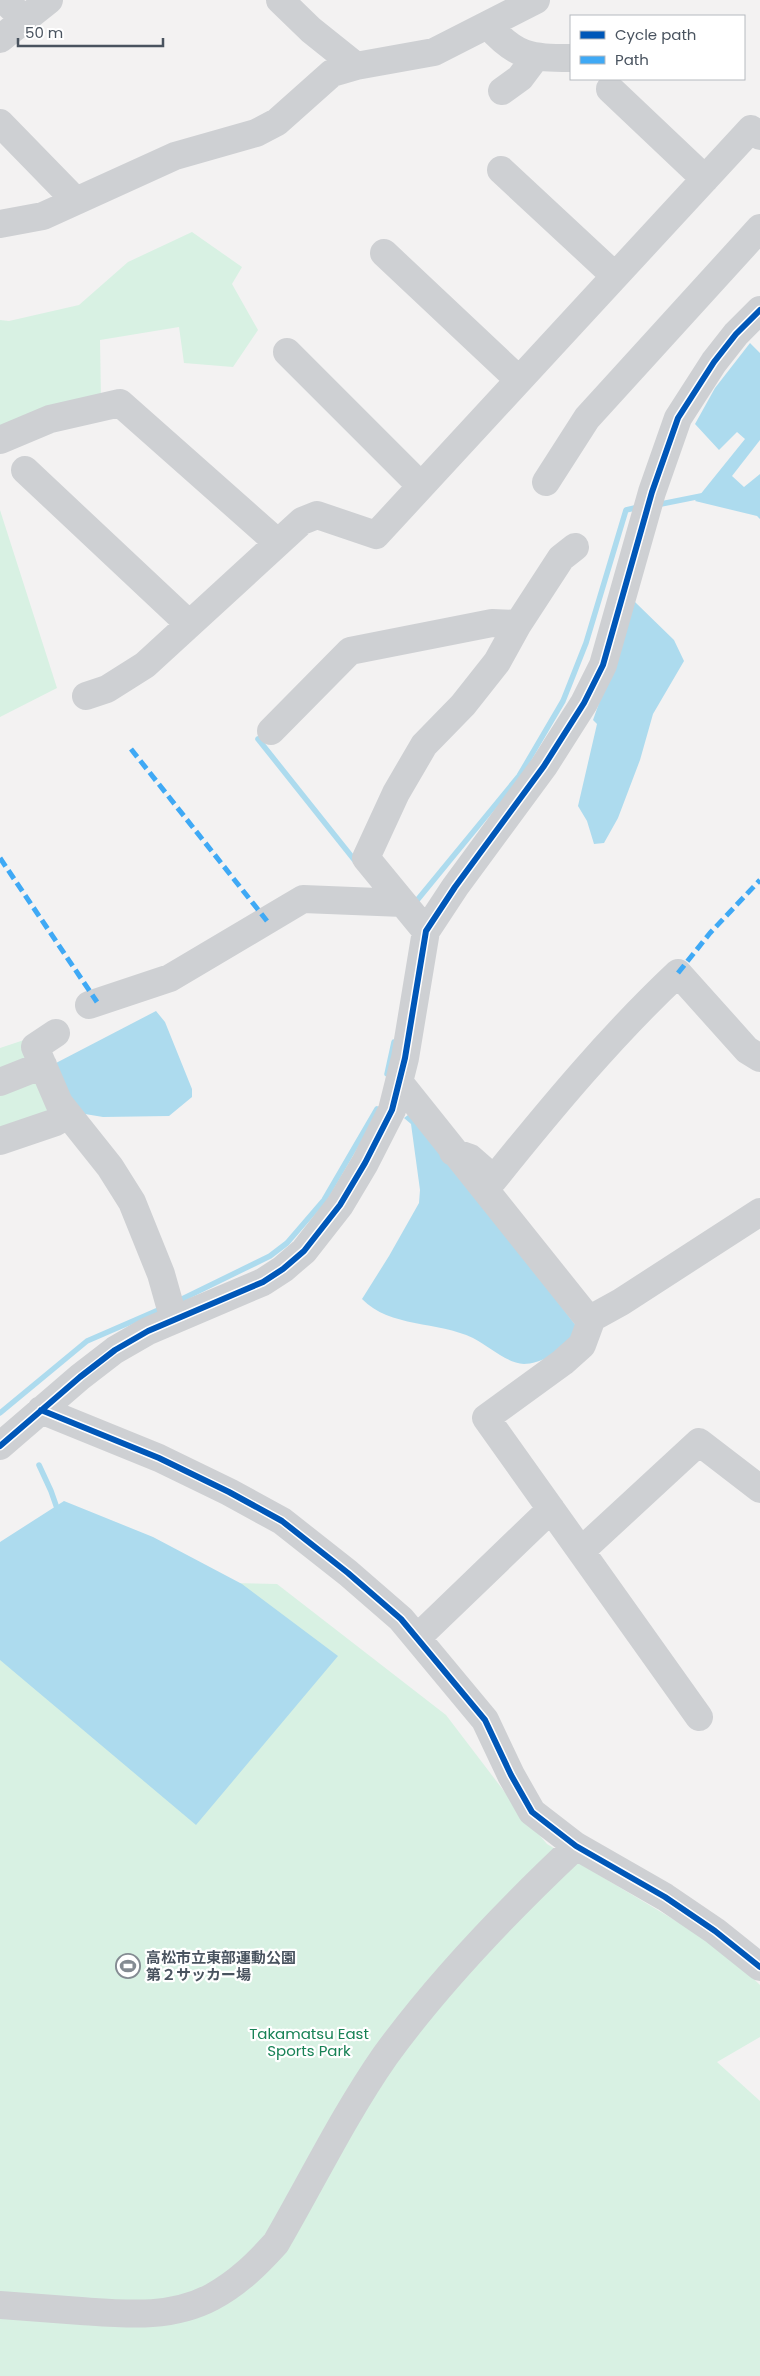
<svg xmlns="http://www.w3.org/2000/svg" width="760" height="2376" viewBox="0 0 760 2376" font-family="Poppins,'Noto Sans JP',sans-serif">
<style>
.green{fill:#d8f1e3}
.water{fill:#addbee}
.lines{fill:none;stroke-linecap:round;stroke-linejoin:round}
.stream{stroke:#addbee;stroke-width:5.5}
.minor{stroke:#ced0d3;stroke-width:28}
.quiet{stroke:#3fa9f5;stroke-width:5;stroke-dasharray:10 5;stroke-linecap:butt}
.cycleway-casing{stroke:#fff;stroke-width:9}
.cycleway{stroke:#0057b8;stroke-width:6}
.labels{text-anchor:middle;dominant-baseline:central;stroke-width:4.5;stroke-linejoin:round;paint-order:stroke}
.poi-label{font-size:15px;font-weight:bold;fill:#49535f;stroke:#fff;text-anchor:start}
.park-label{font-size:15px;fill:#188256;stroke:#fff}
</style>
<rect width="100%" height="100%" fill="#f3f2f2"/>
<path class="green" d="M192,232l50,35 -10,17 26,46 -25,37 -49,-4 -5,-36 -79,13 1,58 -101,33v-111l9,1 70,-16 49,-43z
M0,510l57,178 -57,29z
M24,1040l15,37 11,43 -50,16v-88z
M0,1579l277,5 169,131 77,101 24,28 176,105 37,36v52l-43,25 43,39v275h-760z"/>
<path class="water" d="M750,343l10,10v87l-28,36 12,11 16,-13v45l-3,-3 -62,-15 50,-62 -8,-7 -18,18 -24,-26 20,-36z
M635,602l39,38 10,21 -31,53 -13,46 -22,58 -14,25 -10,1 -7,-23 -9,-15 19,-82 -4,-4z
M156,1011l9,11 27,67v8l-23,19 -66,1 -24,-4 -11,-12 -12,-38z
M412,1112l165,215c-1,3 -1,8 -2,11 -7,12 -37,26 -51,26 -18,-1 -35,-18 -51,-26 -35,-17 -83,-10 -111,-39l27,-43 30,-53 1,-13 -9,-66 -7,-6z
M64,1501l89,36 89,47 96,72 -142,169 -196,-165v-118z"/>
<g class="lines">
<path class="stream" d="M656,505l50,-10
M258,739l98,123
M414,904l105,-128 44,-75 23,-58 40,-133 13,-3
M387,1074l7,-32
M176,1302l94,-46 17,-13 37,-43 53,-91
M0,1413l87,-72 76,-33
M39,1465l12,26 7,20"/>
<path class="minor" d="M4,0l21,20
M280,0l31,30 45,36
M488,25c28,32 42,33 83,33
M0,39l49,-39
M610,89l95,90
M502,91l18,-13 15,-20
M0,123l76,78
M501,170l114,106
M0,224l43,-8 132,-60 81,-23 21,-11 55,-49 24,-7 78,-14 102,-52
M384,253l135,127
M287,352l134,134
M0,440l50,-21 70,-16 158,140
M25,470l164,154
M546,482l41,-64 173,-190
M86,696l21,-7 38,-24 157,-144 15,-6 59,20 375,-406 9,7
M271,731l79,-80 142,-28 26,1
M426,931l-60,-73 30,-65 28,-48 39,-40 34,-43 21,-38 43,-66 14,-11
M89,1005l81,-27 133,-79 100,4
M56,1033l-21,14 24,56 51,64 22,35 29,72 13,46
M0,1082l43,-17
M399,1082l187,234 6,2
M0,1141l56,-19 8,-11
M453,1152l17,6 24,21c58,-72 117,-143 184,-206l69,77 13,8
M41,1410l118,48 70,34 53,29 66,52 53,46 84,101 26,55 21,37 44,34 89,51 50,34 45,36
M0,1446l80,-69 35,-27 33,-19 115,-49 20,-13 21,-18 36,-46 25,-42 27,-53 13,-52 21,-127 29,-44 89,-121 40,-63 19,-38 49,-173 26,-74 36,-56 22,-28 24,-24
M581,1551l118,-109 61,47
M417,1638l134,-129
M699,1717l-213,-299 77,-56 19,-17 10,-27 29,-16 139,-90
M0,2305c27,2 54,4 81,6 44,3 90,8 131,-14 26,-14 45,-33 64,-54 36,-62 68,-128 109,-187 55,-76 123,-146 191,-210"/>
<path class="quiet" d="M131,749l136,172
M0,858l97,144
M678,973l32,-40 50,-53"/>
<defs>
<path id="cycleway" d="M41,1410l118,48 70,34 53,29 66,52 53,46 84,101 26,55 21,37 44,34 89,51 50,34 45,36
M0,1446l80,-69 35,-27 33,-19 115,-49 20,-13 21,-18 36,-46 25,-42 27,-53 13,-52 21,-127 29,-44 89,-121 40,-63 19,-38 49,-173 26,-74 36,-56 22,-28 24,-24"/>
</defs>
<use href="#cycleway" class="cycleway-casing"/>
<use href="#cycleway" class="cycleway"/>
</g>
<defs>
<symbol id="stadium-ring" viewBox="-11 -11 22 22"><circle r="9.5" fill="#fff" stroke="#848b92" stroke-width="1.5"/><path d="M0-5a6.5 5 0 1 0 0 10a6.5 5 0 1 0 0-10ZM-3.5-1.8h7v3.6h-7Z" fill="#848b92"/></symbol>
</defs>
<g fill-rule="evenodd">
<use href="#stadium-ring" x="114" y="1952" width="28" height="28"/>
</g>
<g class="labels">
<g class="poi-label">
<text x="146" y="1957">高松市立東部運動公園<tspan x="146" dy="17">第２サッカー場</tspan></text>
</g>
<g class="park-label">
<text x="309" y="2033">Takamatsu East<tspan x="309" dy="17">Sports Park</tspan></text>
</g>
</g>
<rect x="570" y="15" width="175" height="65" fill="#ffffff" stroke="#b6babf"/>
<rect x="580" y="31" width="25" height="8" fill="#0057b8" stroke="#b6babf"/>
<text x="615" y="40" font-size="15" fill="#49535f">Cycle path</text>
<rect x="580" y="56" width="25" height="8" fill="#3fa9f5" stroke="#b6babf"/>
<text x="615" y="65" font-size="15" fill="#49535f">Path</text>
<path d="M18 38v8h145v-8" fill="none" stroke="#49535f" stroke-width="2.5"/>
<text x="25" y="38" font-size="15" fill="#49535f" stroke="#ffffff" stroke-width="4" paint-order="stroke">50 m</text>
</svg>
